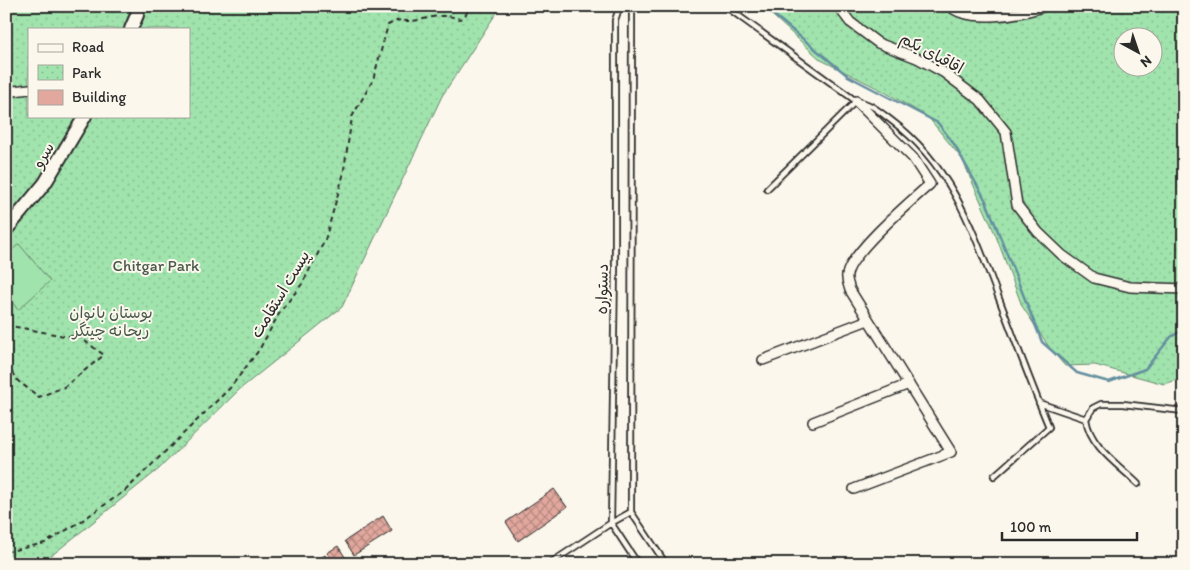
<svg xmlns="http://www.w3.org/2000/svg" width="1190" height="570" viewBox="0 0 1190 570" font-family="Itim,'Playpen Sans Arabic',sans-serif">
<style>
.park{fill:url(#park-dots);stroke:#66876c;fill-rule:evenodd}
.pitch{fill:#a0e3ad;stroke:#66876c}
.lines{fill:none;stroke-linecap:round;stroke-linejoin:round}
.stream{stroke:#648e9f;stroke-width:2.5}
.building{fill:url(#building-cross-hatch);stroke:#2b2b2b}
.lane-casing{stroke:#2b2b2b;stroke-width:8}
.street-casing{stroke:#2b2b2b;stroke-width:12}
.secondary-casing{stroke:#2b2b2b;stroke-width:16}
.path{stroke:#2b2b2b;stroke-width:2;stroke-dasharray:5 4;stroke-linecap:butt}
.lane{stroke:#fbf7ec;stroke-width:4.5}
.street{stroke:#fbf7ec;stroke-width:9}
.secondary{stroke:#fbf7ec;stroke-width:12}
.labels{text-anchor:middle;dominant-baseline:central;stroke-width:4;stroke-linejoin:round;paint-order:stroke}
.street-label{font-size:16px;fill:#2b2b2b;stroke:#fbf7ec}
.park-label{font-size:16px;fill:#48594c;stroke:#fbf7ec}
</style>
<defs>
<pattern id="park-dots" width="8" height="8" patternUnits="userSpaceOnUse" patternTransform="scale(1.25)"><rect width="8" height="8" fill="#a0e3ad"/><path d="M2 2h.1M6 6h.1" fill="none" stroke="#8ac395" stroke-width="1.8" stroke-linecap="round"/></pattern>
<pattern id="building-cross-hatch" width="8" height="8" patternUnits="userSpaceOnUse" patternTransform="scale(1.25)"><rect width="8" height="8" fill="#e2a89e"/><path d="M0 0l8 8M0 8l8-8" fill="none" stroke="#b78981"/></pattern>
</defs>
<rect width="100%" height="100%" fill="#fbf7ec"/>
<filter id="ink" filterUnits="userSpaceOnUse"><feTurbulence type="fractalNoise" baseFrequency=".02" numOctaves="2"/><feDisplacementMap in="SourceGraphic" scale="10" xChannelSelector="R" yChannelSelector="G"/><feConvolveMatrix kernelMatrix="1 2 1 2 8 2 1 2 1" color-interpolation-filters="sRGB"/></filter>
<g filter="url(#ink)">
<path class="park" d="M6,6h495l-59,90 -100,211 -102,82 -81,80 -118,95h-35zM29,29h160v87h-160z
M762,6h422v372l-20,6 -69,-19 -30,1 -14,-16 -29,-44 -26,-70 -34,-77 -34,-42 -47,-27 -60,-30zM1122,38h30v30h-30z"/>
<path class="pitch" d="M19,244l31,37 -32,29 -12,-16v-39z"/>
<g class="lines">
<path class="stream" d="M763,6l85,70 90,47 16,21 32,57 56,141 35,31 32,9 36,-13 26,-32 13,-8"/>
</g>
<path class="building" d="M554,489l13,18 -49,34 -12,-19z
M383,516l9,15 -38,24 -9,-14z
M338,546l9,14 -6,4h-6l-8,-11z
M325,555l6,9h-19z"/>
<g class="lines">
<defs>
<path id="lane" d="M620,6l-5,14v247l-4,256 27,41
M632,6l-1,506 35,52
M725,6l131,95c15,2 24,11 36,20 59,44 81,109 106,175 17,44 33,88 51,131l-55,49
M767,189l89,-88
M1039,403l47,16 7,-11 8,-4h22l60,7
M1086,419c4,28 33,46 52,65
M549,564l62,-41 20,-11"/>
<path id="street" d="M838,6l12,16 28,21 39,15 26,14 37,28 26,32 11,73 21,27 24,23 32,23 36,9 54,2
M950,6c16,17 74,9 94,0
M6,92l23,-3
M763,360l105,-40
M813,422l96,-38
M854,489l97,-37 -101,-162c-1,-4 -4,-10 -3,-15 3,-22 64,-74 83,-91l-17,-26 -57,-57"/>
<path id="secondary" d="M131,29l6,-14 2,-9
M6,230l39,-47 40,-67"/>
</defs>
<use href="#lane" class="lane-casing"/>
<use href="#street" class="street-casing"/>
<use href="#secondary" class="secondary-casing"/>
<path class="path" d="M6,325l58,11h14l26,19 -40,32 -25,10 -21,-16 -12,-16
M6,552l39,-9 35,-21 46,-32 104,-102 29,-38 21,-38 22,-28 23,-44 18,-64 9,-59 21,-37 15,-55c13,-7 10,-4 23,-4 19,-2 29,-9 49,-2l5,-3 3,-6 -4,-4"/>
<use href="#lane" class="lane"/>
<use href="#street" class="street"/>
<use href="#secondary" class="secondary"/>
</g>
</g>
<g class="labels">
<g class="street-label">
<text transform="translate(932 53) rotate(28)">اقاقیای یکم</text>
<text transform="translate(43 155) rotate(-59)">سرو</text>
<text transform="translate(602 289) rotate(-89)">دستواره</text>
<text transform="translate(280 294) rotate(-59)">پیست استقامت</text>
</g>
<g class="park-label">
<text x="156" y="265">Chitgar Park</text>
<text x="111" y="312">بوستان بانوان<tspan x="111" dy="18">ریحانه چیتگر</tspan></text>
</g>
</g>
<rect width="1190" height="570" fill="none" stroke="#fbf7ec" stroke-width="25"/>
<rect x="12" y="12" width="1165" height="545" fill="none" stroke="#2b2b2b" stroke-width="2" filter="url(#ink)"/>
<rect x="28" y="28" width="162" height="90" fill="#fbf7ec" stroke="#a8a59f"/>
<rect x="38" y="44" width="25" height="8" fill="#fbf7ec" stroke="#a8a59f"/>
<text x="72" y="52" font-size="15" fill="#2b2b2b">Road</text>
<rect x="38" y="65" width="25" height="15" fill="url(#park-dots)" stroke="#a8a59f"/>
<text x="72" y="78" font-size="15" fill="#2b2b2b">Park</text>
<rect x="38" y="90" width="25" height="15" fill="#e2a89e" stroke="#a8a59f"/>
<text x="72" y="102" font-size="15" fill="#2b2b2b">Building</text>
<g transform="translate(1138 52) rotate(140)"><circle r="24" fill="#fbf7ec" stroke="#a8a59f"/>
<path d="M0-4L9 19L0 12L-9 19Z" fill="#2b2b2b"/>
<text y="-8" font-size="14" font-weight="bold" text-anchor="middle" fill="#2b2b2b">N</text>
</g>
<path d="M1002 532v8h135v-8" fill="none" stroke="#2b2b2b" stroke-width="2.5"/>
<text x="1010" y="532" font-size="15" fill="#2b2b2b" stroke="#fbf7ec" stroke-width="4" paint-order="stroke">100 m</text>
</svg>
